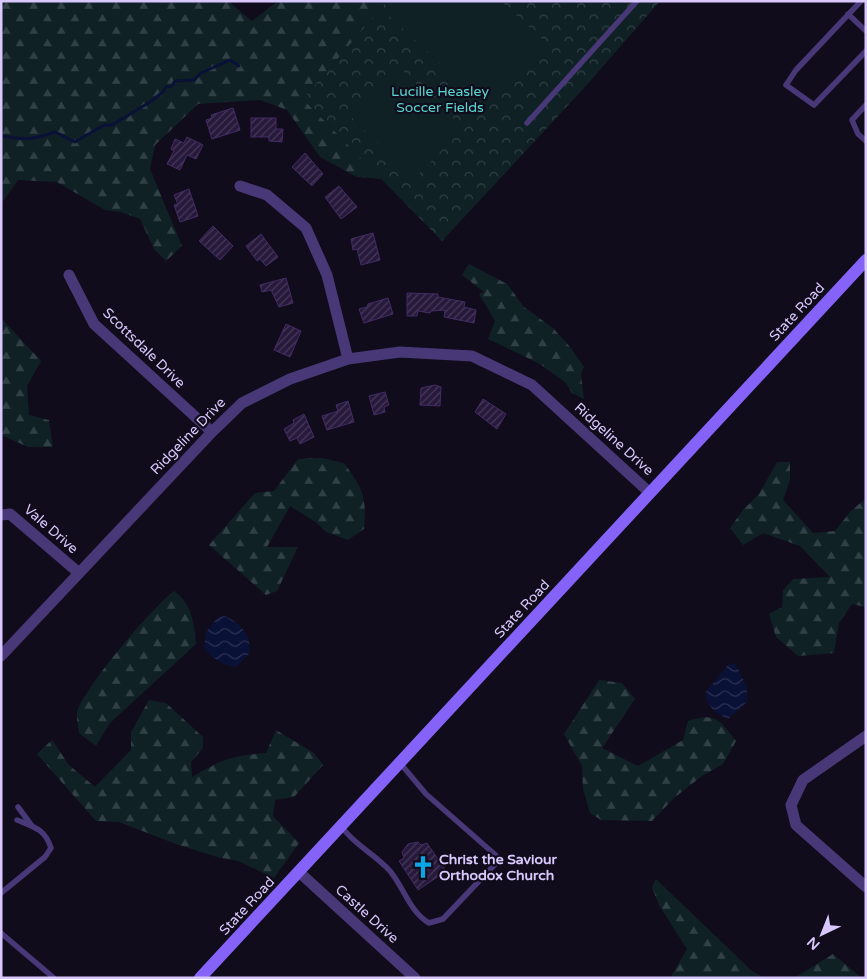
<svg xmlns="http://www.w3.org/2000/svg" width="867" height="979" viewBox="0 0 867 979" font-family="'Varela Round',sans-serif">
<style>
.forest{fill:url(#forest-firs)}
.park{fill:url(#park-crowns)}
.pitch{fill:#0f2125}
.water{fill:url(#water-waves)}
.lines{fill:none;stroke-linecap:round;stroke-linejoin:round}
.stream{stroke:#0a1136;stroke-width:3}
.building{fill:url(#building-hatch);stroke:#432b66}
.lane{stroke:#483878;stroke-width:5.5}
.street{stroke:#483878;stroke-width:11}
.secondary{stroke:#8563f9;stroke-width:12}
.labels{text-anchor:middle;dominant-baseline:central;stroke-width:4.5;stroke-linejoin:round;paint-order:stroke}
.park-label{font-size:14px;fill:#58d8d2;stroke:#110c1b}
.street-label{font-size:14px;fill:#d9c8fd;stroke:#110c1b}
.poi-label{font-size:14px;font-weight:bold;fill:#d9c8fd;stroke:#110c1b;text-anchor:start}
</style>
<defs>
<pattern id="forest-firs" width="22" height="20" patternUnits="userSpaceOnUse" patternTransform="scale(1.25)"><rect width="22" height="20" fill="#0f2125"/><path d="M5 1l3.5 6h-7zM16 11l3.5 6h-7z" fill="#314046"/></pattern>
<pattern id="park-crowns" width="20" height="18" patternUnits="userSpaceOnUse" patternTransform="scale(1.25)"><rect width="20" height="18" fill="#0f2125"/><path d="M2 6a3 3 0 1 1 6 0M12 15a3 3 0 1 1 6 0" fill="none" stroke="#314046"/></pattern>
<pattern id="water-waves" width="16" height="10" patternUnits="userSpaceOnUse" patternTransform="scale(1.25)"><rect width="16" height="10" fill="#0a1136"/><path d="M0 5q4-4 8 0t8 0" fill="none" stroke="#2d3254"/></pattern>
<pattern id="building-hatch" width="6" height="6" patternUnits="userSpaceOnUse" patternTransform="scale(1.25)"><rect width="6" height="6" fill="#27193b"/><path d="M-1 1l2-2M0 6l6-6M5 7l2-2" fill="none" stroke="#463958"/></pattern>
</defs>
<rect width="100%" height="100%" fill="#110c1b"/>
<path class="forest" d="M1,1h227l24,20 26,-20h110l-85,98 79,80 -25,-2 -37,-20 -33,-47 -27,-10 -62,4 -43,41 -5,24 32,77 -16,15 -12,-12 -14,-30 -19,-7 -16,-2 -48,-28 -39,-2 -17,24z
M469,264l38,20 17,23 29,21 18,20 13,19 -3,7 3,25 -12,-6 -6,-10 -26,-19 -52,-25 7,-18 -16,-27 5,-2 -22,-17z
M1,318l40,43 -14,25 2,29 20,5 4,27h-25l-27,-12z
M322,458l22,5c19,26 23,34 20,66l-16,11 -22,-8 -9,-9 -27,-17 -23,41h31l-21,44 -11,4 -57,-50 46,-52 19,-2 24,-32z
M777,462h13v18l-7,20 30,33 22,-2 15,-19 16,-14v109l-14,-3 -13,19 -5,30 -36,3 -22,-19 -7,-23 13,-7 1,-17 10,-11 37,-2 -30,-31 -37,-13 -20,12 -13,-17 13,-18 16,-16z
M174,591c18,13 20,31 22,53l-86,79 -14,23 -17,-13c0,-6 -3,-14 -2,-20 4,-22 78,-109 97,-122z
M599,680l23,3 13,16 -33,49 36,18 45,-26 5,-19c29,-9 31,-1 48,20l-13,23 -21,12 -28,22 -22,23 -51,-1 -11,-7 -7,-24 -1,-23 -18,-32z
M149,700l17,3 37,34v11l-12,14 1,15c31,-18 38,-21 74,-24l10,-23 38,23 9,12 -29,32 -19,3 -2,16 26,27 -25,35 -36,-17 -21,-4 -41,-13 -57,-22 -23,-1 -59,-67 15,-14 17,25 26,22 36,-37v-18z
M656,879l96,92 12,7h-94l17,-29 -28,-44 -7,-18z
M833,954l29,24h-68z"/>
<path class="park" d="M387,1h273l-75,86 -143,154 -139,-142z"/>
<path class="pitch" d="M401,1h100l46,43 -59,64 -100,-93z
M396,64l67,64 -48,50 -67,-64z"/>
<path class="water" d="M225,616c15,7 28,20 24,38l-13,13c-14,-2 -23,-8 -32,-19l2,-16 12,-15z
M735,663l12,24v15l-19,17c-12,-5 -21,-13 -23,-26l23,-28z"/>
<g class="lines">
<path class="stream" d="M1,136c25,4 31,4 54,-4l20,10 29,-17h8l38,-23 13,-10 3,-5 6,-1 3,-5 19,-1 7,-7 29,-13 9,6"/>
</g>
<path class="building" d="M233,108l7,22 -28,9 -6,-19 6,-2 -1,-3z
M251,118h25v11h7l-1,13 -13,-1v-4h-18z
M187,137l16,8 -7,14 -9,-4 -7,15 -13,-6 7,-13 -3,-2 4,-10 9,4z
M305,153l18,21 -11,12 -20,-19z
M339,186l18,21 -16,12 -16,-22z
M189,189l9,27 -18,6 -6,-17 4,-1 -4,-9z
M213,226l20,20 -13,14 -21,-19z
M373,233l7,27 -19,5 -4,-16 -4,1 -2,-11z
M261,234l17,23 -12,9 -6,-7 -3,2 -11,-15z
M286,278l7,25 -14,4 -8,-17 -9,2 -2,-7z
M407,293l31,1v3l27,5 -1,5 12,3 -2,13 -30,-6 1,-7 -14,1 -1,2 -12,-2 -1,5h-10z
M388,298l5,16 -29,9 -5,-14 8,-2 1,-3z
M286,324l15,7 -11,26 -16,-7z
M435,385l6,2 -1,19 -20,-1 1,-17z
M385,392l4,13 -5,2 1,5 -11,3 -5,-19z
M483,399l23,15 -9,15 -22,-17z
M348,401l6,21 -27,8 -5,-14 16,-5 -2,-6z
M304,414l10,23 -14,7 -3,-6 -7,3 -6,-12 10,-6 -1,-3z
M418,842l3,3 6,-2 19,28 -28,19 -19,-29 5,-3 -2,-6 6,-8z"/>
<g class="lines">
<path class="lane" d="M861,1l-65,69 -10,15 28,20 52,-54
M848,14l18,17
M866,105l-14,15 6,14 8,7
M527,123l110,-122
M18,807l14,19
M341,826c13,19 34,28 49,45 14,17 20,41 39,52l14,-4 57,-60 -74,-65 -26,-31
M1,893l44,-36 6,-9c-6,-19 -17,-21 -34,-28
M1,933l53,45"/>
<path class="street" d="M240,186l27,9 39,33 21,47 21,84
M69,275l25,49 118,108
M1,515l9,-1 69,59
M1,656l211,-224 30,-29 48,-24 58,-20 52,-7 72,4 60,29 118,108
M866,736l-63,44 -12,25 5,20 70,62
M299,872l116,106"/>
<path class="secondary" d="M200,978l666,-718"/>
</g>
<defs>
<symbol id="church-bare" viewBox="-9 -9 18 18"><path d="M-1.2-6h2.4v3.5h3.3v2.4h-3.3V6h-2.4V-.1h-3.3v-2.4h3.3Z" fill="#0aa4e7" stroke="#110c1b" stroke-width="2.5" paint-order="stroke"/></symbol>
</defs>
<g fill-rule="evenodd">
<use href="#church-bare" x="407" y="851" width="32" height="32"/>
</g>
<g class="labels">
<g class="park-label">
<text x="440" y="91">Lucille Heasley<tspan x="440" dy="16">Soccer Fields</tspan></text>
</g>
<g class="street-label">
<text transform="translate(797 312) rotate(-47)">State Road</text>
<text transform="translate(144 348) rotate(44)">Scottsdale Drive</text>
<text transform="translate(188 436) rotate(-46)">Ridgeline Drive</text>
<text transform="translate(614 439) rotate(42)">Ridgeline Drive</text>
<text transform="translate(51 529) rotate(41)">Vale Drive</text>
<text transform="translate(522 609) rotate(-47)">State Road</text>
<text transform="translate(247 906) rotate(-47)">State Road</text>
<text transform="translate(367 914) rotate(42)">Castle Drive</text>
</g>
<g class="poi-label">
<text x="439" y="859">Christ the Saviour<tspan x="439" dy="16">Orthodox Church</tspan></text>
</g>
</g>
<rect width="867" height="979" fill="none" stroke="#d9c8fd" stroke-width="5"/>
<g transform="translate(822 934) rotate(223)" stroke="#110c1b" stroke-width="4" paint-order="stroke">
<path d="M0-4L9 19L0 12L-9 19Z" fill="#d9c8fd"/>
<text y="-8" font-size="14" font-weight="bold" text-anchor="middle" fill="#d9c8fd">N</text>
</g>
</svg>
